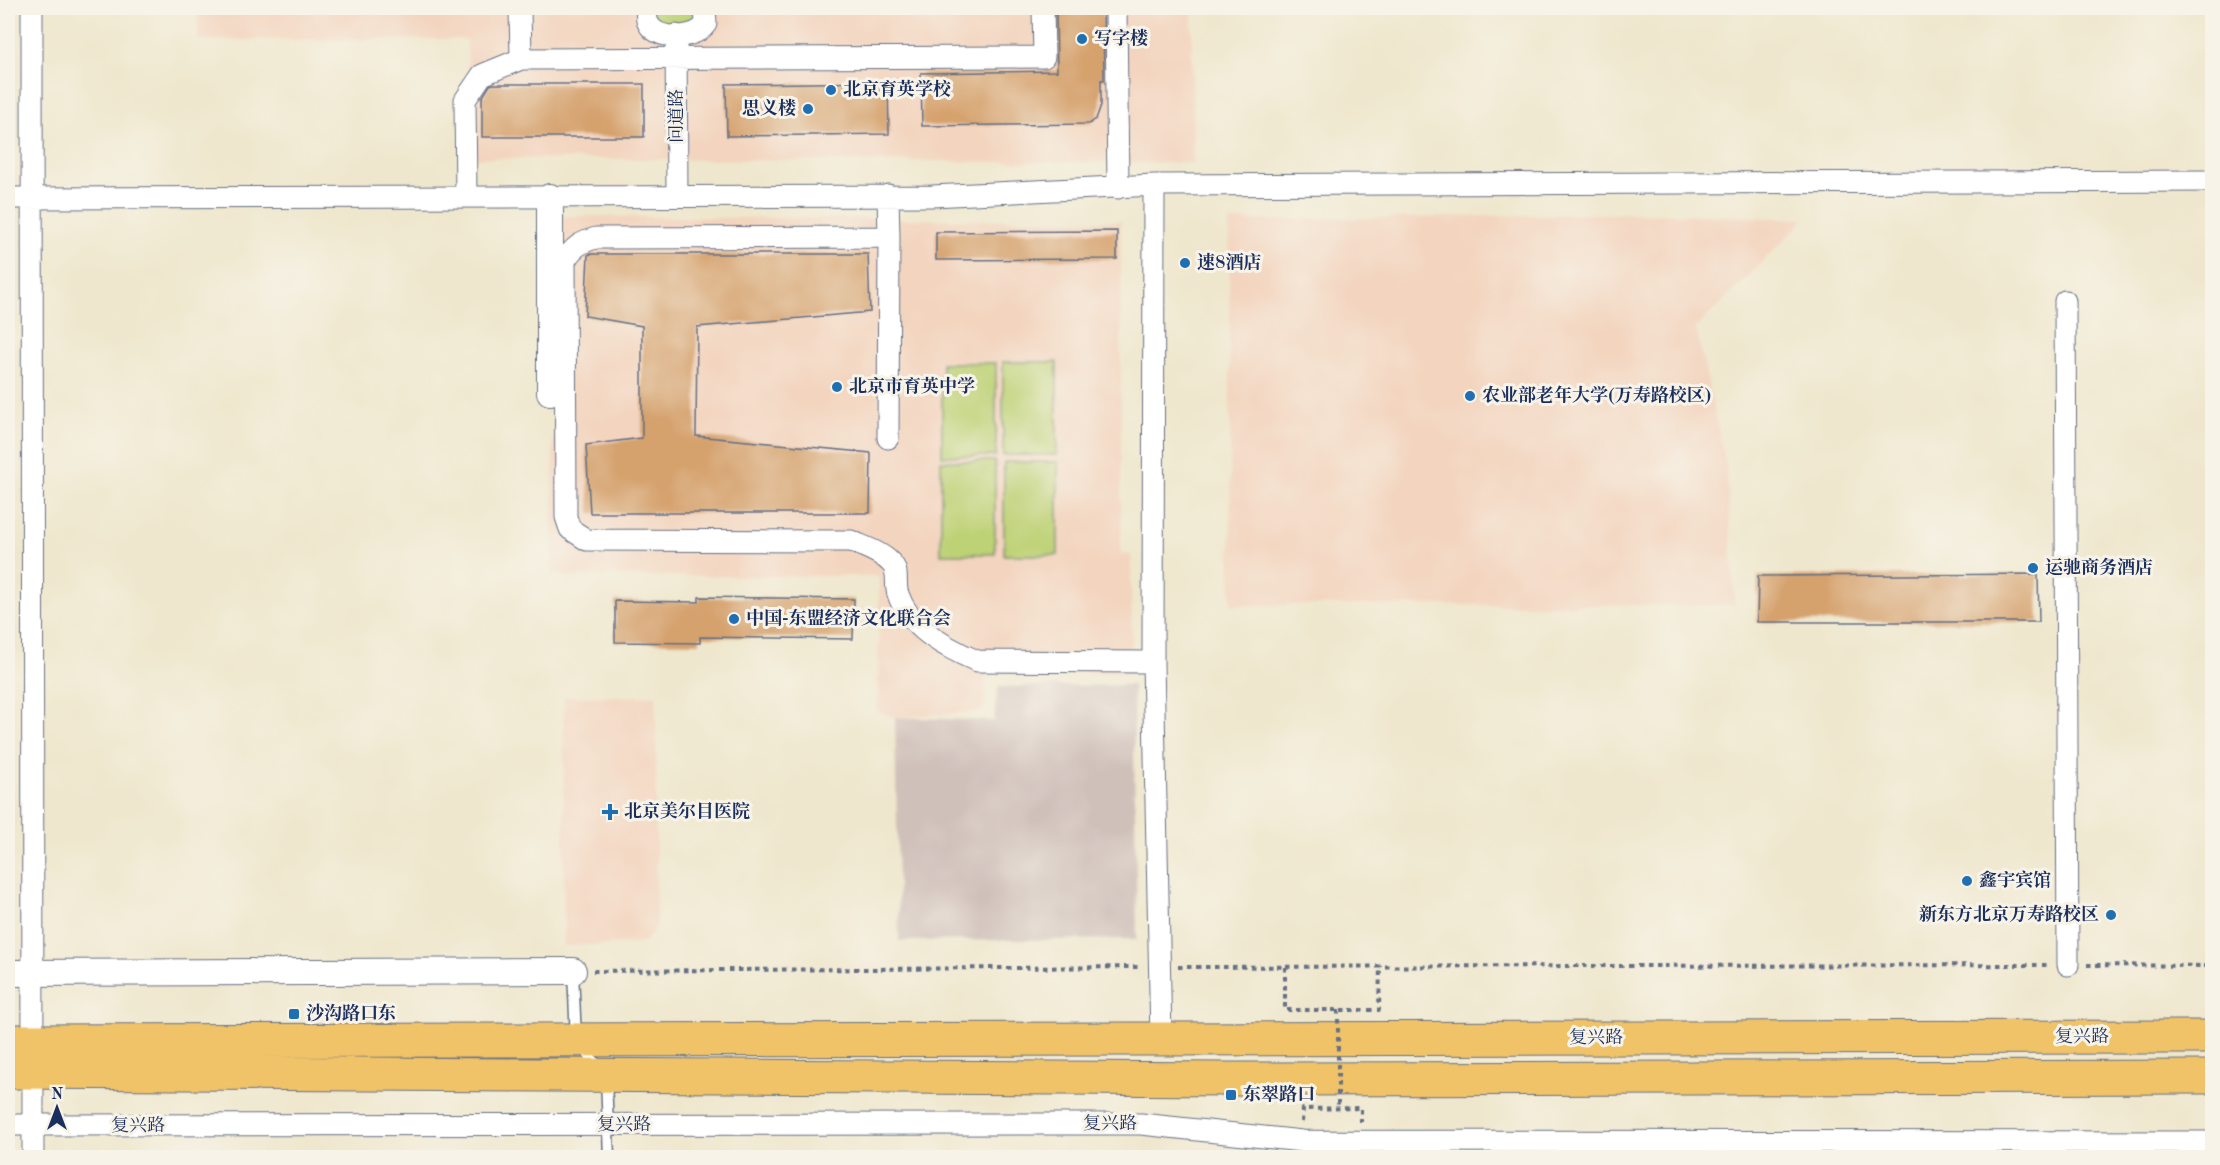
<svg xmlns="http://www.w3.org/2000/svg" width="2220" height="1165" viewBox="0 0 2220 1165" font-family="'Old Standard TT','Noto Serif SC',serif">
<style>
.built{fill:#f3d4be}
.industrial{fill:#cfc0ba}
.green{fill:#bdd175;stroke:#6c806a;stroke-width:1.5}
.building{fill:#d5a16d}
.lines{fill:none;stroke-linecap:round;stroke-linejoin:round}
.service-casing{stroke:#656f85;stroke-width:13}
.minor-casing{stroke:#656f85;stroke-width:23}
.tertiary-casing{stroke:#656f85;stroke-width:28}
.trunk-casing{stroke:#656f85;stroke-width:35}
.path{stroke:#656f85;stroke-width:4;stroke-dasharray:4.5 4.5;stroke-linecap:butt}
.service{stroke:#fff;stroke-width:10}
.minor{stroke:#fff;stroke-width:21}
.tertiary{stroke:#fff;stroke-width:26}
.trunk{stroke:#f0c369;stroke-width:33}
.path-bridge{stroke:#656f85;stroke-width:4;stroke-dasharray:4.5 4.5;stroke-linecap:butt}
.poi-dot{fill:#1f6fb2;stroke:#f7f3e8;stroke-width:2}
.labels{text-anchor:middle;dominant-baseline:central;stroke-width:6;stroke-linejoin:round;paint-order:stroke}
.poi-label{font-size:18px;font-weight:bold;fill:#1b2f5e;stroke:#f7f3e8;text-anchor:start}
.street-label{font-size:18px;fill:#1b2f5e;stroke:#f7f3e8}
</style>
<rect width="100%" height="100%" fill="#f7f3e8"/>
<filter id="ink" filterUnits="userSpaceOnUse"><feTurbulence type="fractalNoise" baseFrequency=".0167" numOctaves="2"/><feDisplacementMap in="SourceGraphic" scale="12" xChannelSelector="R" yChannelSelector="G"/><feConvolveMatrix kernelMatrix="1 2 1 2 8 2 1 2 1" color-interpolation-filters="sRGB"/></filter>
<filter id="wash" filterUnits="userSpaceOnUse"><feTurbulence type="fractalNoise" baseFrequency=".008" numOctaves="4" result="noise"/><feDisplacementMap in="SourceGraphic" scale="24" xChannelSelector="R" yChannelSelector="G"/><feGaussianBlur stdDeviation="1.35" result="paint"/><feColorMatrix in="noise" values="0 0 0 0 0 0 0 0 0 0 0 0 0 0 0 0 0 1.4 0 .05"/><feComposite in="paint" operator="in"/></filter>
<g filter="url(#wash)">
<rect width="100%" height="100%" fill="#efe7cd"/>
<path class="built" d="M198,8h994l1,155 -722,-5 -4,-119 -269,1z
M1641,213l164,6 -109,109 30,137 9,140h-504l-2,-384z
M555,216l566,5v334l10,-1 1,119 -146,-1 -2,39 -89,6 -17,-5 1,-136h-327z
M656,696v231l-12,16 -80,3v-249z"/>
<path class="industrial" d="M1133,685l4,254 -238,2 -4,-224 99,4 4,-34z"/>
<path class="green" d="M650,8h53l2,8 -35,18 -21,-24z
M1003,362h54v93h-54z
M942,363h54v93h-54z
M941,461h54v93h-54z
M1004,462h54v93h-54z"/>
<g id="blocks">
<path class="building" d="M1056,8h47l1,72h-3v25l-5,14 -7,5 -167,2 -1,-53 136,-2z
M888,82l1,52 -162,2 -1,-52z
M494,84h150v53h-162v-39l8,-13z
M1117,231v28l-181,1v-28z
M590,254h278l2,58 -173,15 -1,109 175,17 -1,60h-280l-4,-68 56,-7v-112l-57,-10 3,-61z
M2038,574l1,48h-282l1,-46z
M699,597l155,2 -1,40 -153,-2v6l-85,-1v-41l84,1z"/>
</g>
</g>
<g filter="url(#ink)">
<use href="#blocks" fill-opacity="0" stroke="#656f85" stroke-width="1.5"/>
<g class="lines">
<defs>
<path id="service" d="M573,971l3,68 30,37 3,82"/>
<path id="minor" d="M32,8l1,1150
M520,8l1,51 523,-2 -1,-49
M648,8c-11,32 44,36 58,16l-1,-16
M1116,8l2,180
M676,35l1,161
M1154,185l-1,477 8,376
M888,195l1,42 -293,1c-15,4 -23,9 -31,23l1,256 4,12 17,11 264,1c13,6 30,11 40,22 9,9 3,20 7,31 11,34 48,54 79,67l176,1
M466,197l-1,-97 17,-25 39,-16
M8,198l924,-2 222,-11 1058,-4
M2065,301l3,664
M888,438l1,-201
M8,1125l1133,-1 161,17 910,1"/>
<path id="tertiary" d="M550,197v195
M8,973l565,-2"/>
<path id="trunk" d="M8,1041l2204,-4
M8,1072l1224,7 980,-2"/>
</defs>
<use href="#service" class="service-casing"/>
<use href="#minor" class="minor-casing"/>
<use href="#tertiary" class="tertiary-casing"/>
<use href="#trunk" class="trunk-casing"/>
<path class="path" d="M2087,965l125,1
M1178,967l872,-2
M1285,967v43h94l1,-44
M593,971l548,-4
M1302,1122l1,-13 58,-1v14"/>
<use href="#service" class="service"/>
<use href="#minor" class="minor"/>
<use href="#tertiary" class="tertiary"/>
<use href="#trunk" class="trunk"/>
<path class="path-bridge" d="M1338,1010v98"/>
</g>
</g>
<g class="poi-dot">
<circle cx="1082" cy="39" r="6"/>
<circle cx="831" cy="90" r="6"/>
<circle cx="808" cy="109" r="6"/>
<circle cx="1185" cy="263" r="6"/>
<circle cx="837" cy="387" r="6"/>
<circle cx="1470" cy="396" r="6"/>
<circle cx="2033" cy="568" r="6"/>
<circle cx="734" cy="619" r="6"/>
<path d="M607 803h6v6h6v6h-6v6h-6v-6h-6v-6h6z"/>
<circle cx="1967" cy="881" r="6"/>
<circle cx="2111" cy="915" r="6"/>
<rect x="288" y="1008" width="12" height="12" rx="3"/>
<rect x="1225" y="1089" width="12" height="12" rx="3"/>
</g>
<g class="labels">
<g class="poi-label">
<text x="1094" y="39">写字楼</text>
<text x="843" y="90">北京育英学校</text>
<text x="796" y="109" text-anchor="end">思义楼</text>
<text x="1197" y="263">速8酒店</text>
<text x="849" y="387">北京市育英中学</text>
<text x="1482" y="396">农业部老年大学(万寿路校区)</text>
<text x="2045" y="568">运驰商务酒店</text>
<text x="746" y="619">中国-东盟经济文化联合会</text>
<text x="624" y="812">北京美尔目医院</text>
<text x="1979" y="881">鑫宇宾馆</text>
<text x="2099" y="915" text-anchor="end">新东方北京万寿路校区</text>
<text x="306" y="1014">沙沟路口东</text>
<text x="1243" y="1095">东翠路口</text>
</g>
<g class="street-label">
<text transform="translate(677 116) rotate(-90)">问道路</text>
<text x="2082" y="1037">复兴路</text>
<text x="1596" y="1038">复兴路</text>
<text x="1110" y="1124">复兴路</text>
<text x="624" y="1125">复兴路</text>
<text x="138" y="1126">复兴路</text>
</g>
</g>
<rect width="2220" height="1165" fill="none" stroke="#f7f3e8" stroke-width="30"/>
<g transform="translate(57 1108)" stroke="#f7f3e8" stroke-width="4.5" paint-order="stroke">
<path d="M0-4.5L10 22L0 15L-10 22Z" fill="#1b2f5e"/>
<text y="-9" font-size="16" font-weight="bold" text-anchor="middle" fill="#1b2f5e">N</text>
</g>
</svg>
